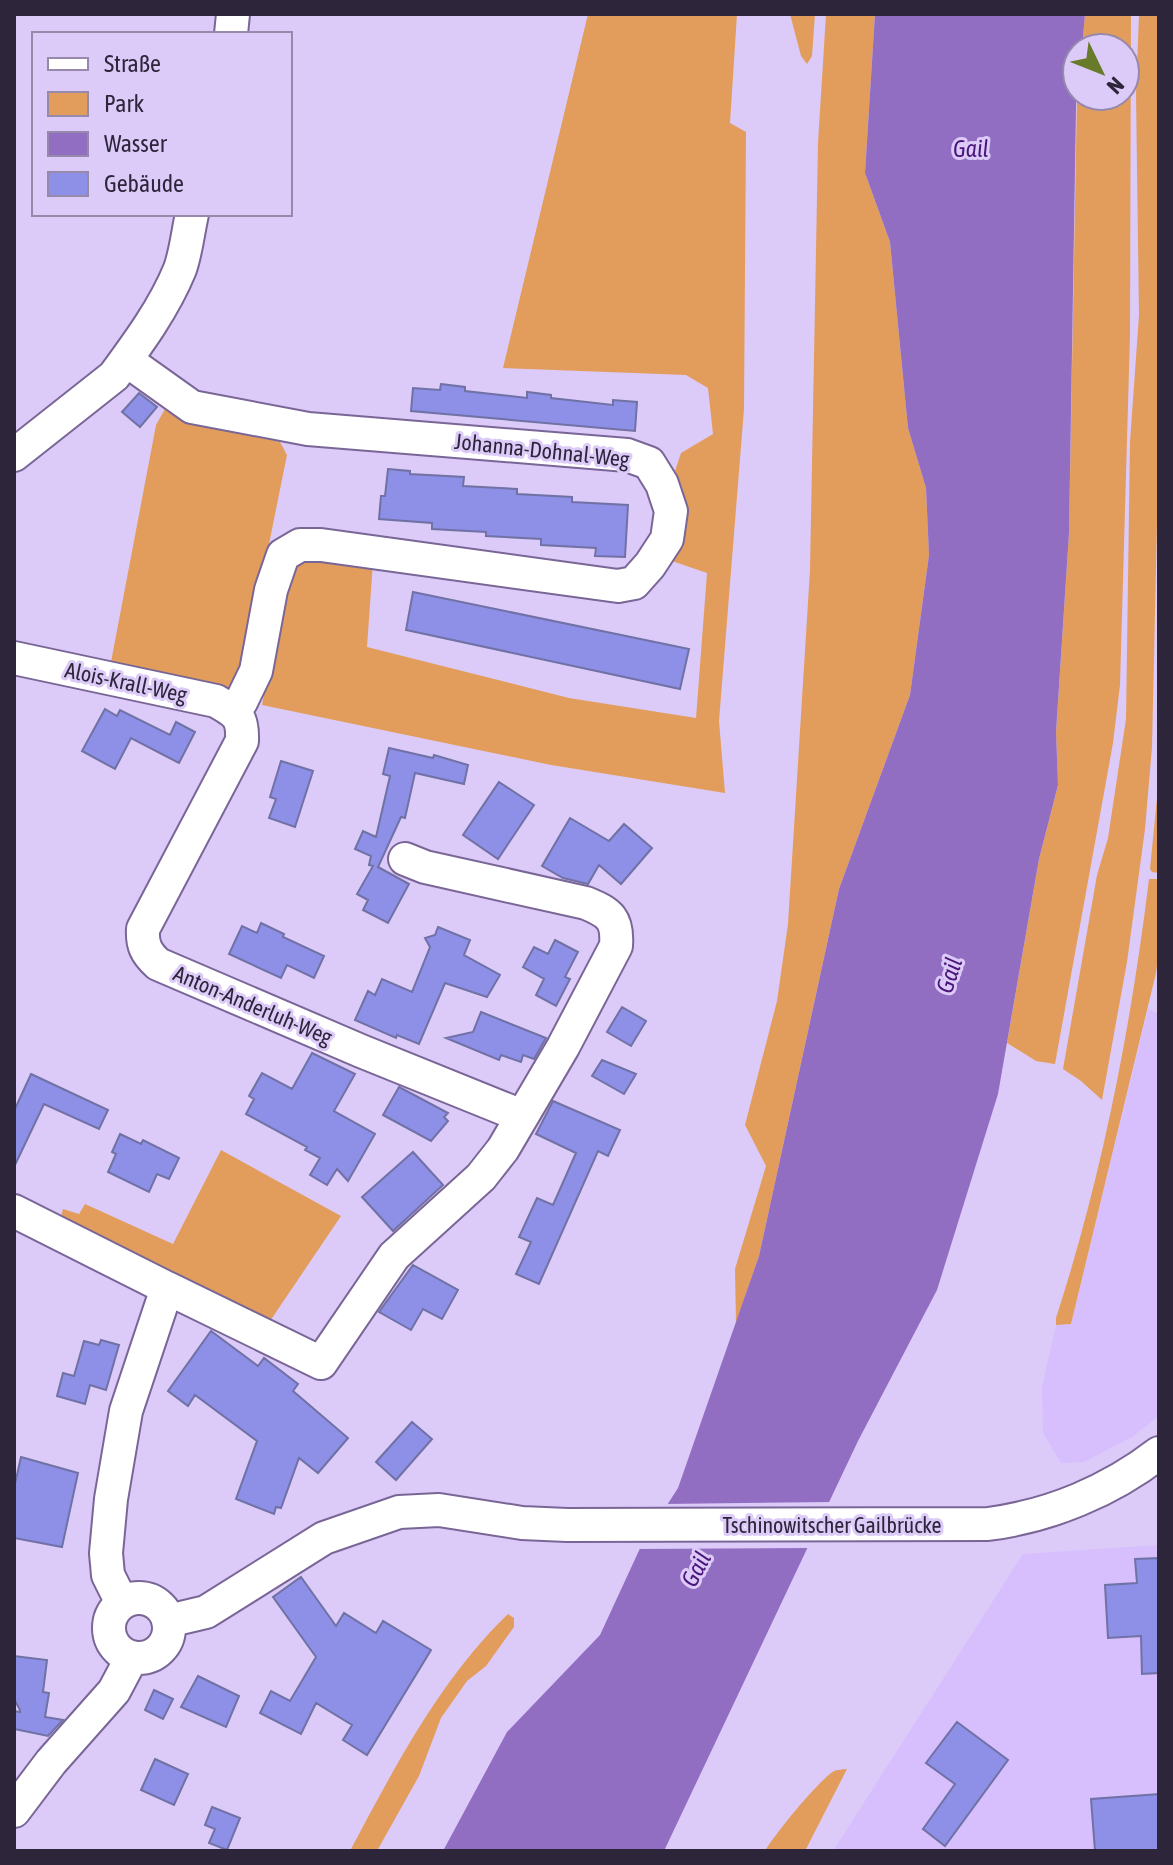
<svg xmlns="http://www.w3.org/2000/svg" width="1173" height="1865" viewBox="0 0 1173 1865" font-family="'Asap Condensed',sans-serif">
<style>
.built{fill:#d7bffd}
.green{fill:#e29d5d}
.water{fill:#916ec2}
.pier{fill:#dccbf8}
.building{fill:#8e8fe6;stroke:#7071a5;stroke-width:2}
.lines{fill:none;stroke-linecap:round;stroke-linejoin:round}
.minor-casing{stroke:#796697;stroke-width:36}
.minor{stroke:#fff;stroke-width:32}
.labels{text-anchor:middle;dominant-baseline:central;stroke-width:6;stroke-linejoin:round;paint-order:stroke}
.street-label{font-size:22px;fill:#2d253a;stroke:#dccbf8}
.water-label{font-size:24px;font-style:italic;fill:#4a147a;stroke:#dccbf8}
</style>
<rect width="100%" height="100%" fill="#dccbf8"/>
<path class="built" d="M1148,1009l11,5v402l-27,21 -48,25 -23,1 -18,-30 -1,-46 14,-62 15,-1z
M1159,1545v306h-326l190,-297z"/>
<path class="green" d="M588,14h149l-7,109 16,9 -2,277 -25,312 6,72 -174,-28 -289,-60 25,-136 6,-13 80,6 -6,85 202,51 127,20 11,-145 -35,-12 14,-35 -4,-39 -7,-16 6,-18 32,-19 -5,-46 -22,-13 -183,-7z
M790,14h25l-3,42 -5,8 -6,-8z
M826,14h49l-10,159 25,69 18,186 18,60 3,67 -19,140 -71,194 -80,367 -23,67 -1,-54 31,-103 -21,-41 32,-124 11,-77 22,-354 8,-427z
M1085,14h46l-1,321 -10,350 -7,58 -58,321 -19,-3 -29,-18 32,-184 19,-74 -2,-52 13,-200 8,-437h48v-48h-43z
M1139,14h20v420l-7,313 -7,82 -18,133 -25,138 -21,-19 -18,-12 34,-194 11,-37 18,-119 4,-277 9,-127 -3,-221z
M166,407l65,23 49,12 7,13 -47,233 -11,2 -118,-28 45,-237z
M1159,777v96l-7,-1 -2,-3z
M1149,879h10v70l-3,24 -85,351 -15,1v-7c46,-142 75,-291 93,-439z
M221,1150l120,66 -75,111 -206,-107 3,-11 16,5 6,-10 88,40z
M508,1614l6,4v9l-28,39 -19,15 -26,37 -22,58 -42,75h-27c43,-81 91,-173 158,-237z
M847,1769l-42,82h-40c9,-16 54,-71 69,-80 2,-1 11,-2 13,-2z"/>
<path class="water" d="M875,14h210l-3,34h-5l-8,485 -13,199 2,53 -19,74 -41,235 -61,196 -79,151 -194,410h-221l64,-119 93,-97 42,-91 36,-56 81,-232 80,-367 71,-194 19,-140 -3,-67 -18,-60 -18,-186 -25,-69z"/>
<path class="pier" d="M833,1502l-22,46 -175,1 27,-45z"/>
<path class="building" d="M441,384l24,3v4l62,7v-6l24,3v3l62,7v-5l24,2 -2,29 -224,-20 2,-23 27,2z
M139,393l18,14 -17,20 -18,-15z
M388,469l22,2v3l54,3 -1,9 54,3v5l55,3v5l56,3 -3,52 -30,-1 1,-8 -55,-3v-6l-55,-3v-4l-54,-3v-6l-53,-4 2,-23h4z
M413,592l276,57 -9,40 -274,-59z
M105,709l12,7 3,-6 50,25 6,-13 19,10 -16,31 -48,-25 -16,31 -33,-18z
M389,748l44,10 1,-3 34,10 -4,19 -49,-11 -10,45 -4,-1 -23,50 31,17 -21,39 -25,-13 5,-10 -11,-6 16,-28 -4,-1 2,-9 -16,-7 8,-18 13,6 14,-61 -7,-2z
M281,761l32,10 -18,56 -26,-9 7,-19 -6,-2z
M499,782l35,23 -36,54 -35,-24z
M570,818l39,23 15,-17 28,24 -31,36 -22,-19 -11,19 -25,-6 -21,-12z
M261,923l23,11 -1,3 41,19 -10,22 -27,-13 -6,13 -52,-24 13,-28 15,7z
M438,927l32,13 -6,15 36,20 -13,22 -42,-14 -26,61 -22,-9 -1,3 -41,-18 13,-29 7,4 7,-16 30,13 18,-45 -5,-9 10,-3z
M555,940l23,12 -13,25 5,2 -14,27 -20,-11 8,-16 -21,-12 11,-20 14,7z
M622,1007l24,14 -15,25 -24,-14z
M481,1012l65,26 -12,21 -11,-4 -2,7 -20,-7 -2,5 -53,-22 27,-6z
M312,1053l43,21 -21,37 41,23 -27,47 -11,-12 -10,16 -17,-10 10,-17 -15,-8 2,-3 -61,-33 8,-15 -5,-3 13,-23 30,16z
M602,1060l34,14 -12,20 -32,-18z
M31,1074l77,36 -9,19 -55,-25 -30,63v-56z
M399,1087l49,26 -4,4 4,4 -17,20 -48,-26z
M553,1101l67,29 -12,26 -10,-5 -59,133 -23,-10 15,-32 -12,-5 18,-39 16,7 23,-52 -40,-19z
M120,1134l21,10 2,-4 36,18 -10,21 -12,-5 -8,18 -41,-20 8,-18 -4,-2z
M413,1152l30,33 -50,46 -31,-34z
M413,1265l45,25 -16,29 -19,-10 -12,21 -32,-18z
M211,1331l47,35 6,-8 34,26 -5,7 55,47 -30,35 -19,-15 -18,50 -5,-1 -2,7 -38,-15 21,-58 -62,-46 -7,11 -20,-15z
M101,1340l18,5 -13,45 -16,-5 -5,19 -28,-8 6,-23 11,3 10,-35 15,4z
M412,1422l20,17 -36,41 -20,-18z
M21,1457l57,16 -16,74 -48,-9v-50z
M1159,1558v115l-17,1 -1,-38 -33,2 -3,-53 32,-2 -2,-24z
M301,1577l35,49 8,-13 32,20 7,-12 48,29 -64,105 -24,-15 9,-15 -36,-22 -15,31 -41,-21 11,-22 19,10 26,-44 -43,-60z
M14,1656l33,4 -4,32 6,1 -4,24 18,3 -15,16 -34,-7v-18l6,1v-2l-6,-11z
M198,1676l41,20 -13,31 -45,-20z
M154,1690l19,9 -10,20 -18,-9z
M957,1722l51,38 -63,86 -22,-17 32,-45 -29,-21z
M155,1759l33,15 -14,31 -33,-15z
M1159,1794v57h-64l-4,-52z
M212,1807l28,11 -13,32 -18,-7 6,-14 -10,-4z"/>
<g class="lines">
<defs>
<path id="minor" d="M231,34l2,-20
M126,360l66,47 116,22 319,26 22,8 13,21 9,27 -4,28 -17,26 -16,18 -16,3 -297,-41h-21l-17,10 -12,35 -15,81 -15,31 -13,6
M14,455l100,-79c25,-34 50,-68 66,-107 6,-17 8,-37 12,-55
M14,658l202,43c21,12 27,15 26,40l-99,188c-1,16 3,24 15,35l203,87 161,65
M14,1211l153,77 -41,123 -15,88 -5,54 2,22 14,28
M167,1288l154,75 73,-107 87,-79 22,-28 60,-102 53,-101c2,-27 -6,-33 -30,-43l-161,-36 -20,-8
M109 1628a30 30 0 1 1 60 0a30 30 0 1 1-60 0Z
M168,1621l38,-9 118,-74 75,-26 40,-2 83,13 45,2 421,-1c62,-8 122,-33 171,-71
M14,1811l37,-49 63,-71 18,-34"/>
</defs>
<use href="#minor" class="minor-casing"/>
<use href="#minor" class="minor"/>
</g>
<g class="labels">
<g class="street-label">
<text transform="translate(542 450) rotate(6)">Johanna-Dohnal-Weg</text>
<text transform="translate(126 682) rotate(12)">Alois-Krall-Weg</text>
<text transform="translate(253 1005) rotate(23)">Anton-Anderluh-Weg</text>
<text x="832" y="1525">Tschinowitscher Gailbrücke</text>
</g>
<g class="water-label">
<text x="971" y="148">Gail</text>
<text transform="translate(949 975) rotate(-72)">Gail</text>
<text transform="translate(696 1569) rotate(-62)">Gail</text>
</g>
</g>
<rect width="1173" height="1865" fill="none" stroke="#2d253a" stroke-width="32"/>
<rect x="32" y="32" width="260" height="184" fill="#dccbf8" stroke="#9689ac" stroke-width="2"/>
<rect x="48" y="58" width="40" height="12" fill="#ffffff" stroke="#9689ac" stroke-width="2"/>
<text x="104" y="72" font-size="24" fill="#2d253a">Straße</text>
<rect x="48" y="92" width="40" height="24" fill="#e29d5d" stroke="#9689ac" stroke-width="2"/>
<text x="104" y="112" font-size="24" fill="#2d253a">Park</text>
<rect x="48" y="132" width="40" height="24" fill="#916ec2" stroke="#9689ac" stroke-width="2"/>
<text x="104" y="152" font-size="24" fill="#2d253a">Wasser</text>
<rect x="48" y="172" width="40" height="24" fill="#8e8fe6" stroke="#9689ac" stroke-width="2"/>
<text x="104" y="192" font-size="24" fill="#2d253a">Gebäude</text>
<g transform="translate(1101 72) rotate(133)"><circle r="38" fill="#dccbf8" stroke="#9689ac" stroke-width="2"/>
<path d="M0-6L14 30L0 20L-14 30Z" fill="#677b2b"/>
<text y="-12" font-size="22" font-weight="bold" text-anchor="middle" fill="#2d253a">N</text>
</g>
</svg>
